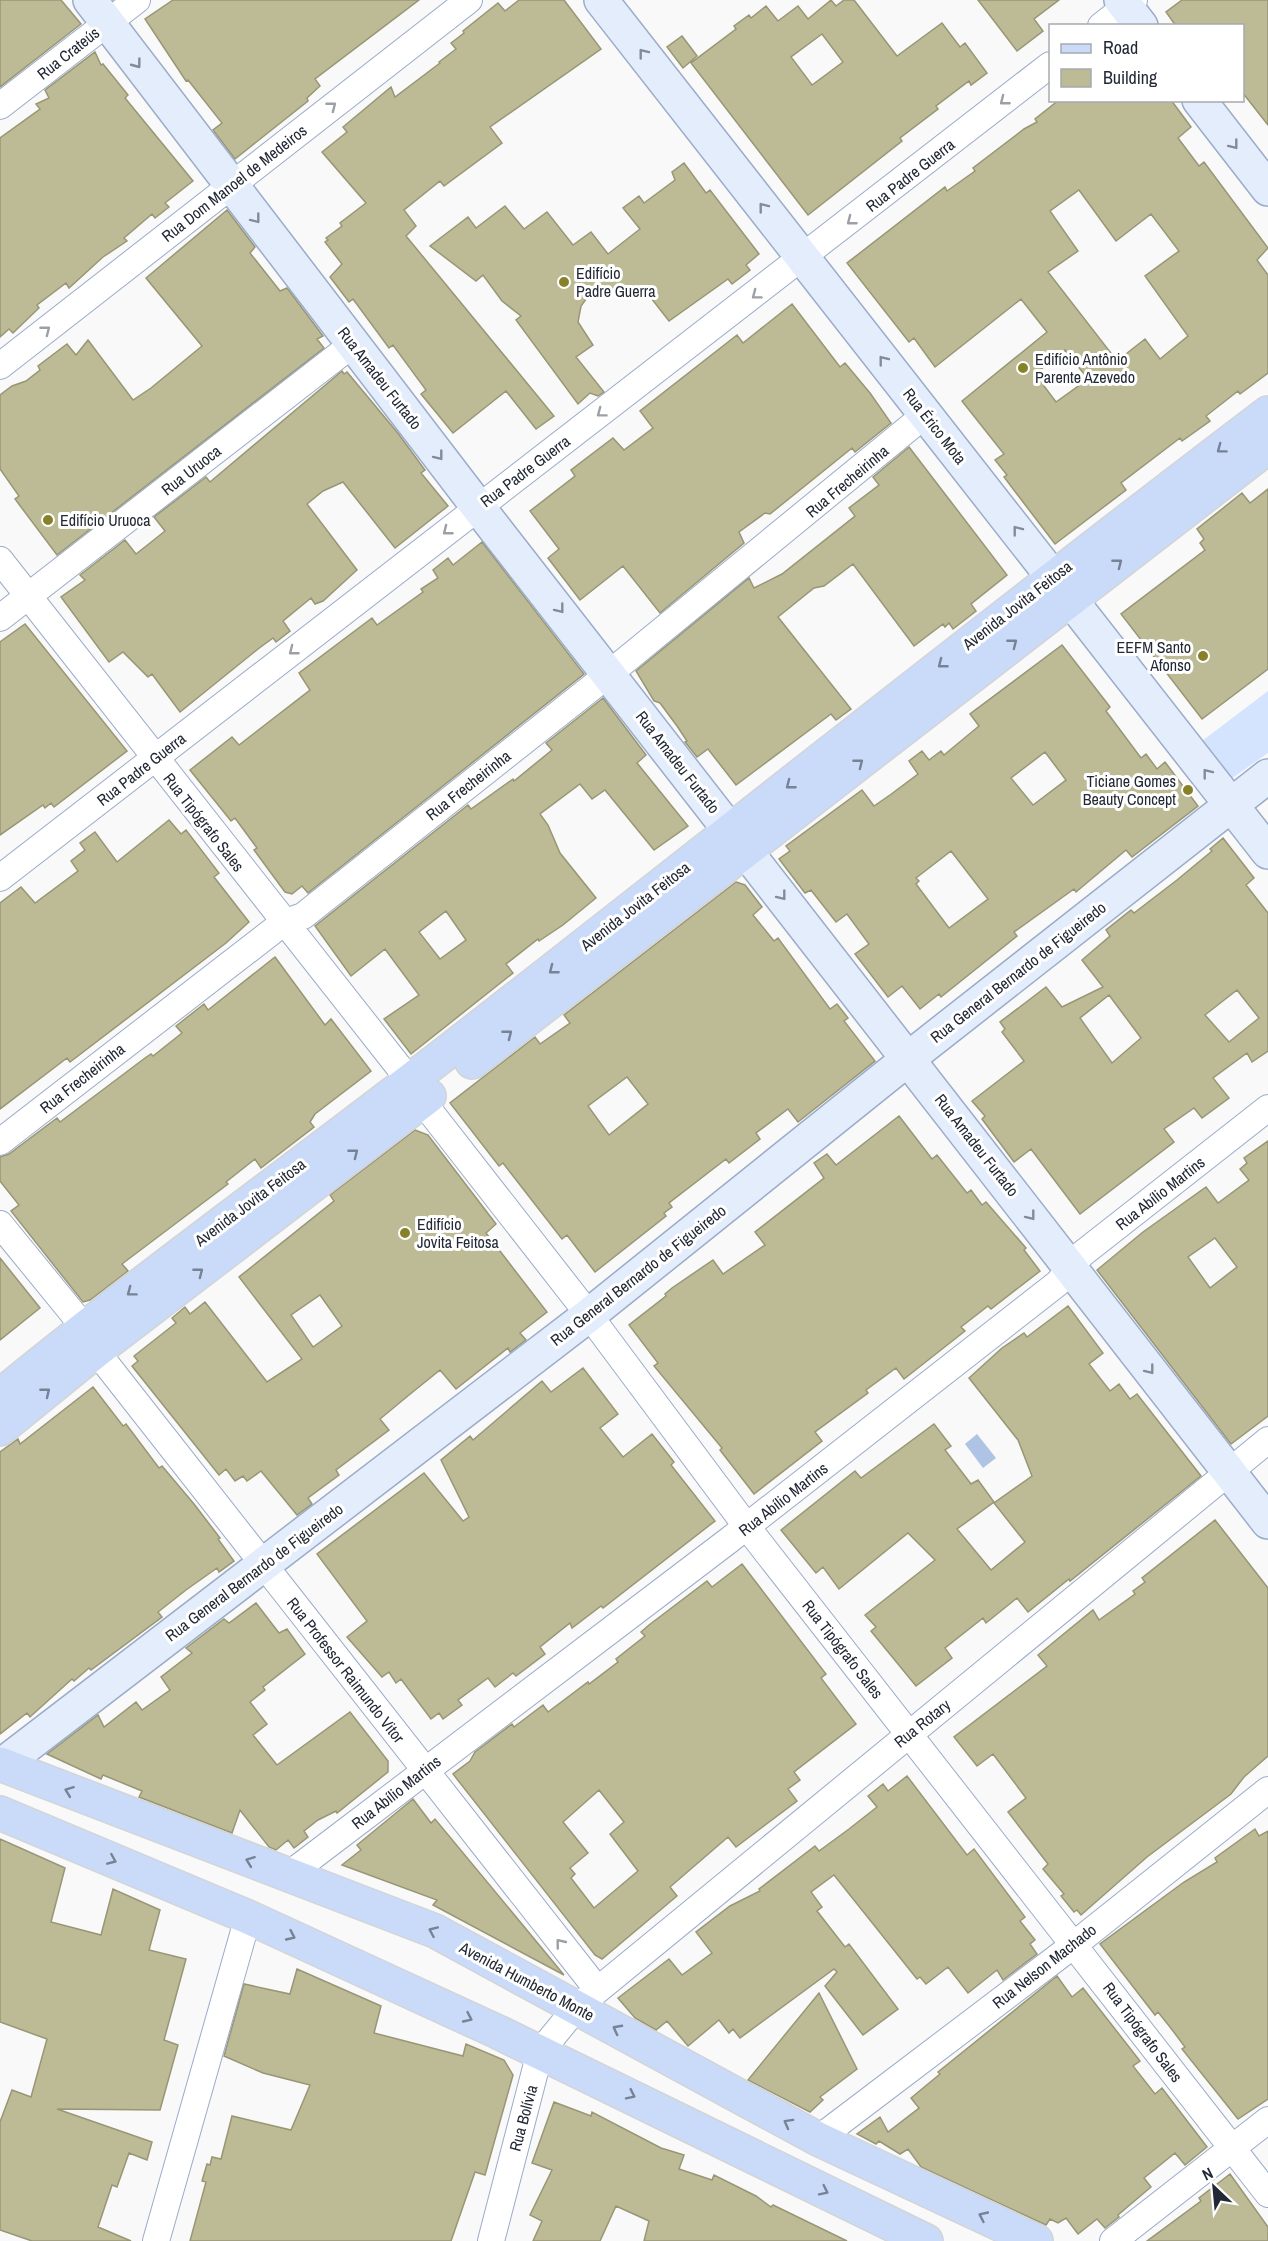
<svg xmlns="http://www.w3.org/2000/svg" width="1268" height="2241" viewBox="0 0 1268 2241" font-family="'Archivo Narrow',sans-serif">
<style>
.green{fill:#d4e4fe}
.water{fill:#afc3e4}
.building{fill:#bcbb95;stroke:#989675;stroke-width:1.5;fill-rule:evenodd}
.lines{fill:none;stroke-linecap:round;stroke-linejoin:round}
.street-casing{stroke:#9aacc9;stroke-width:28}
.secondary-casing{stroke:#9aacc9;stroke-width:36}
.primary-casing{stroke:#d3d4d7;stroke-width:36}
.street{stroke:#fff;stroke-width:26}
.secondary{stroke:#e4edfc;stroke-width:33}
.primary{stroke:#c9dbf8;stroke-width:33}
.oneway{stroke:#838b98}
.oneway2{stroke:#9c9fa4}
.oneway3{stroke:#768296}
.poi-dot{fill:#87822a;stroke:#fff;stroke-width:2}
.labels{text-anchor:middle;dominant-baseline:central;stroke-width:6;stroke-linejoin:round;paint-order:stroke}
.street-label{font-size:16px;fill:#222935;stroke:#fff}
.poi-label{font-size:16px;fill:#222935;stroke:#fff;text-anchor:start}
</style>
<rect width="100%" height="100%" fill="#f9f9f9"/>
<path class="green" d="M1268,691v62l-37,26 -29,-38z"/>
<path class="water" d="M977,1434l19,24 -13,10 -18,-24z"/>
<path class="building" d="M0,0h61l20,24 -81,63z
M173,0h246l-104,79 5,7 -13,12 1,3 -73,58 -22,-29 9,-7 -34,-43 -2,1 -41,-62z
M519,0h45l37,49 -111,78 12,16 -58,43 -4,-5 -36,29 12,16 -10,10 148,180 -18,13 -30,-38 -53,42 -32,-39 5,-4 -33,-45 -4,3 -36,-49 -4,3 -19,-25 12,-13 -17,-22 3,-2 -2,-2 16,-12 -2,-3 26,-20 -44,-51 25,-20 -4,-5 48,-40 4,10 45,-34 -1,-1 17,-13 -5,-6 13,-10 -1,-2 35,-28 7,8z
M831,0l5,6 8,-6h10l43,56 45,-33 18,24 5,-4 22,30 -16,12 -2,-4 -33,25 2,3 -38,29 2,3 -94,74 -117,-152 45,-34 -2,-3 15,-11 2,3 15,-12 12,15 20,-15 10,13zM822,34l21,28 -31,23 -21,-28z
M978,0h81l-25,19 9,12 -26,20z
M1182,0h86v125l-26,-33v-66h-66l-10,-14z
M682,36l15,20 -14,12 -16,-21z
M95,52l6,13 2,-1 25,31 -3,3 68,83 -28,22 4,4 -14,11 -3,-4 -28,24 3,3 -24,16 -34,31 -3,-5 -29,22 2,3 -26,25 -4,-4 -9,8v-199l40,-29 -4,-5 13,-6 -4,-8z
M1059,100h112l20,27 -13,11 21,28 5,-4 64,86 -11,12 11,15v98l-28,21 -2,-3 -32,25 4,5 -28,20 -2,-3 -59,45 5,7 -71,54 -51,-67 3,-2 -12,-15 9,-6 -42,-53 85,-69 -26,-33 -86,68 -21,-29 -5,4 -62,-79 98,-76 2,4 28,-20 -2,-3 51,-39 13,-7 -2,-3zM1079,190l37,51 35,-27 28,37 -34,25 43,60 -28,23 -15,-20 -28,22 -69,-89 30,-21 -28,-40zM1065,350l23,29 -32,23 -21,-28z
M684,163l22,30 4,-3 49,64 -13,11 4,5 -18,14 -4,-5 -59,42 -25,-32 -39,-1 -16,7 -8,11 -3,16 15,23 -17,12 28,35 -6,4 -8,-3 -12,11 -62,-84 5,-4 -19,-15 -19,-26 -7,6 -46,-35 38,-29 8,11 29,-22 19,23 23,-17 26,33 18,-13 17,22 32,-25 -17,-21 16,-12 5,7 31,-23 -3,-8z
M227,210l28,37 -5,6 30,38 7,-3 36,48 -6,3 7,9 -267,207 -42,-56 4,-3 -19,-27v-74l12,-9 14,-5 14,-11 -2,-4 29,-22 9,11 12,-15 45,60 18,-12 51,-42 -56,-68z
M792,304l48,63 5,-4 25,30 21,30 -36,29 -3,-4 -82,66 -5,-1 -26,19 5,11 -84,70 -37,-47 -43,34 -32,-42 11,-9 -29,-38 45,-35 -4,-6 42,-32 11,12 29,-22 -13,-17 97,-76 6,8z
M342,371l2,3 3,-2 50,60 28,38 -4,3 27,33 -53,42 -52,-66 -20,9 -16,13 50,66 -34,31 -8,3 -4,-6 -28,23 7,10 -14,11 -3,-4 -15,11 -78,63 -28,-38 -4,3 -25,-25 -14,10 -48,-65 24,-17 -5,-5 45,-35 11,14 14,-11 15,-12 -11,-14 52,-40 4,5z
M909,447l98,128 -36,29 5,7 -23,18 -4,-6 -4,4 -2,-3 -29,22 -61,-82 -29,22 -10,2 -36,29 73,92 -15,11 -5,-6 -95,71 -28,-36 -11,8 -12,-15 2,-1 -10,-15 -17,-23 -6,-2 -18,-30 113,-93 5,10 28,-14 73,-58 -6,-8 30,-23 -6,-8z
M1268,489v180l-66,50 -81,-105 84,-64 -5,-7 4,-4 -7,-10 45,-36 8,10z
M482,542l102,132 -276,219 -6,-7 -10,8 -7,-2 -31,-42 3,-2 -22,-30 -4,3 -41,-51 42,-33 7,8 71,-55 -11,-17 73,-55 5,7 46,-33 -2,-3 17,-11 -5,-8 15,-12 5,7z
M25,624l102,127 -73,56 -3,-4 -6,5 -2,-3 -43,30v-193z
M1062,645l48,62 -4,4 35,47 5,-4 11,15 8,-7 33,44 -66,51 -6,-7 -50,42 -2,-3 -60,43 3,4 -76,61 -2,-3 -19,15 -18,-23 -14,11 -33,-43 14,-10 -22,-30 -11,8 -25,-32 -6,3 -26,-34 11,-8 -4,-5 76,-56 12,16 16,-11 28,-21 -9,-13 13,-10 7,9 12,-9 3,4 35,-29 -9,-12zM1045,752l21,28 -33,25 -22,-27zM951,851l37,48 -39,29 -33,-44 3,-3 -3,-3z
M603,698l43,57 -9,8 51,63 -34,24 -49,-60 -13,9 -12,-15 -40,30 8,11 12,28 36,45 -33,27 -24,16 -1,-2 -32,25 7,9 -102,81 -27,-35 35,-24 -34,-46 -34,27 -36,-50 153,-121 3,4 42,-30 1,2 38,-31 -6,-7zM446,911l20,29 -26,19 -21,-27z
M169,820l12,14 5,-4 33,43 -5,4 35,45 -23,21 -156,119 -3,-4 -67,51v-206l21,-16 14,16 43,-32 -7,-10 14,-11 -5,-7 15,-11 22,30z
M1223,838l31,40 -8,7 22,28v138l-16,11 -5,-9 -34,25 16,20 -27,20 -8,-10 -30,21 10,13 -94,72 -49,-65 -17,13 -32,-43 3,-3 -13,-15 52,-40 -22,-29 3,-3 -5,-7 46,-35 16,20 41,-20 -21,-27 28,-24 -4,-6 25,-20 3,3 43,-33 35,-29 -2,-2zM1237,990l22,28 -30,24 -24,-27zM1109,995l32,43 -29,25 -32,-45z
M736,882l9,3 17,22 -9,8 21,26 4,-3 52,71 7,-5 11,14 -4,3 31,40 -77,61 -10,-13 -32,24 4,6 -31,24 -3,-4 -57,44 3,4 -8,6 2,3 -71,56 -28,-37 -5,4 -59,-76 -4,3 -49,-63 85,-66 5,7 30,-21 -6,-8zM627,1077l21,27 -39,31 -21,-29z
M275,957l50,68 6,-6 40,52 -56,43 -5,8 4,5 -53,41 -6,-9 -29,23 2,2 -106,80 6,7 -38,29 -7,2 -72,-91 8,-6 -19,-24v-24l9,-3 48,-36 3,4 85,-64 6,-4 2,2 29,-23 -6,-7 28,-22 4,6z
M899,1116l33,43 5,-4 30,38 4,-3 11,15 4,-3 40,46 -2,2 16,21 -49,38 -3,-3 -27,21 4,4 -61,48 -8,-11 -30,22 2,3 -53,39 7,9 -68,53 -34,-44 2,-2 -68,-82 4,-3 -29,-38 37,-29 -1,-2 7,-6 41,-28 10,14 42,-29 -10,-13 69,-54 -10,-15 13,-9 9,11z
M415,1130l13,5 68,89 -10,9 61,79 -27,21 6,7 -16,12 -2,-4 -52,41 -16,-19 -31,25 -29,24 9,11 -53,40 3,5 -31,23 4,6 -15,11 -36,-44 -14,10 -4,-5 -8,5 -9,-12 -7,6 -87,-109 6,-5 -4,-5 42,-33 -4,-5 13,-11 5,7 15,-12 62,80 35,-23 -63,-82 95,-76 -4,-6zM320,1295l22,31 -29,21 -22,-32z
M1268,1141v275l-37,28 -134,-174 46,-38 63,-45 12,16 31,-23 -9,-11 7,-6 -3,-5zM1215,1238l22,29 -27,21 -22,-31z
M0,1258l40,50 -40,32z
M1068,1306l35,47 -14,11 21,27 9,-7 11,15 7,-5 64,82 -131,105 -1,-2 -41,33 -11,-14 -31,25 -3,-5 -38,30 7,10 -36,28 -45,-55 5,-4 -11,-12 70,-55 -27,-27 -69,56 -16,-22 -7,6 -35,-43 74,-59 6,7 73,-54 17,22 -6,4 26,34 7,-4 16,22 -37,27 34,41 34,-28 -31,-39 38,-27 -14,-36 -49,-62 33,-30 22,-15 3,4z
M583,1368l35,46 -18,14 23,29 29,-23 22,28 -3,3 44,56 -112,87 -2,-2 -29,22 -2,-5 -30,24 5,7 -29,22 -3,-3 -18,14 -7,-9 -30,22 4,5 -19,14 -4,-6 -8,6 -30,-40 -5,4 -7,-11 -7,5 -35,-40 20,-16 -50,-67 107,-81 39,48 6,-4 -28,-57 29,-24 3,4 69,-59 9,11z
M93,1387l30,39 3,-2 33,44 3,-2 32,38 26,34 -2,1 16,22 -15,11 -2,-4 -31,22 -28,22 4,5 -71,53 -2,-2 -15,13 -2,-2 -42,38 -3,-4 -27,21v-282l18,-13 2,5z
M1215,1520l53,68v168l-24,21 -13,17 -84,63 -66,58 -4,-5 -3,2 -13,-16 3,-2 -21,-25 5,-5 -40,-52 18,-14 -33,-44 -16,12 -23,-29 93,-71 -9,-11 55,-45 6,10 36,-26 -2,-3 12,-9 -3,-4z
M742,1564l84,110 -5,4 35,46 -62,48 6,8 -12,9 9,12 -61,46 -8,-10 -58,50 7,9 -75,63 -7,-4 -142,-181 17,-13 5,-9 37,-28 2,3 29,-22 5,7 40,-30 1,2 29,-22 -2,-3 29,-23 -4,-4 8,-7 58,-44 5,6zM599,1790l25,32 -14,12 28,37 -44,37 -23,-30 4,-4 -5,-6 18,-15 -25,-31z
M256,1603l23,30 8,-4 18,25 -42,33 2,3 -15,12 17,22 -14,11 24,30 73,-53 38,49v11l-51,41 -1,-2 -18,9 -14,11 4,6 -14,11 -6,-8 -12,10 -7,-3 -29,-37 -8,23 -93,-36 3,-6 -39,-16 -2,4 -54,-25 51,-39 6,12 32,-25 6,8 28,-20 -9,-13 31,-24 -6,-5 38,-29 5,4z
M907,1776l60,79 7,-6 51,68 -5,4 15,19 -5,4 7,10 -34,26 -6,-10 -29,23 -20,-26 -22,17 -6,-7 -3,2 -83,-104 -23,17 11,15 -5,4 28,36 4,-3 49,65 -35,26 -38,-49 12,-14 -3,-3 -94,69 -7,-9 -4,4 -10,-13 -31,26 -21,-25 -11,9 -21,-12 -17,-20 51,-39 13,16 30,-22 -16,-21 34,-26 30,-15 -1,-2 56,-43 4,5 30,-22 28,-22 -9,-11 15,-12 5,7z
M413,1799l18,24 4,-4 129,156 -131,-70 4,-5 -95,-35 19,-15 -4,-5z
M1255,1829l4,7 9,-5v268l-30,20 -56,-70 3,-2 -15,-20 -12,-15 -3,3 -55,-71 84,-62 33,-20 -2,-4z
M0,1839l65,29 -14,54 50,13 12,-46 47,21 -11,40 37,9 -22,81 14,5 -18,65 -103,-1 95,33 -5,18 -18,-7 -12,34 -5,-2 -14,42 33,14h-99l-32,-11v-108l12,-32 19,7 16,-58 -47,-17z
M297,1969l84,37 -7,27 89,23 3,-12 38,16 9,15 -28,100 -10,-3 -24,69h-261l16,-59 -4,-1 5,-17 3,1 2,-8 9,2 11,-43 59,14 19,-45 -47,-12 -39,-17 20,-72 46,10z
M1057,1976l15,21 11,-9 57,73 -7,5 22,28 7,-6 45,59 -22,18 -10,-12 -31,25 7,9 -33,28 1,2 -14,11 -8,-9 -19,15 -12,-16 -8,5 -8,-4 -4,6 -125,-58 -13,-18 -8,5 -21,-13 -3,3 -19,-10 23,-17 8,15 31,-24 -8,-10 29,-24 -2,-2z
M819,1993l38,76 -37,28 3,3 -13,12 -62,-32z
M554,2102l37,14 1,-4 69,36 23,7 -5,14 33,11 2,-5 42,21 15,11 2,-2 74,36h-203l5,-20 -33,-15 -16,35h-67l9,-20 -12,-6 22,-45 -20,-7z
M1230,2174l38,53v14h-121l54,-40 -2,-3z"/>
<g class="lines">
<defs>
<path id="street" d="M1101,26l33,-26
M0,106l137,-106
M0,366l469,-366
M0,560l410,521
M0,618l353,-274
M0,878l1050,-813
M422,1101l167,214 158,212 521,667
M0,1142l283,-219 20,-7 307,-243 316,-259
M0,1224l84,103
M96,1351l501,638
M287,1876l441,-335 330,-258 24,-29 186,-146
M818,2139l257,-195 193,-154
M156,2241l92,-324
M491,2241l49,-189 37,-45 691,-567
M1113,2241l155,-121"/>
<path id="secondary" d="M90,0l388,507 790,1015
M601,0l667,852
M1121,0l20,26
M1199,100l69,89
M2,1765l587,-450 334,-268 345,-271"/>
<path id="primary" d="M472,1062l796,-615
M0,1396c154,-126 316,-241 473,-364 265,-206 527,-416 795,-619
M0,1429l96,-78 333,-255
M0,1764l435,167 383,208 218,102
M0,1813l248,104 250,115 428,209"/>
</defs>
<use href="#street" class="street-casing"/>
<use href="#secondary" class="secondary-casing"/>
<use href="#primary" class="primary-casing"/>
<use href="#street" class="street"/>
<use href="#secondary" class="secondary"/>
<use href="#primary" class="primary"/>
</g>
<defs><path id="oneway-chevron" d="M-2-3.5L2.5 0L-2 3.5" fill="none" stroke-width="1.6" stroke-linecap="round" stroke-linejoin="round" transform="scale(1.5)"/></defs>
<g class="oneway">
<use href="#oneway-chevron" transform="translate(643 53) rotate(-128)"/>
<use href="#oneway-chevron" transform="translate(137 64) rotate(53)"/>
<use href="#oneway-chevron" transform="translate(1234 145) rotate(52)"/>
<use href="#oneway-chevron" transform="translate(763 207) rotate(-128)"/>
<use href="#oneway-chevron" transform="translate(256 219) rotate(52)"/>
<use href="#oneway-chevron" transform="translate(883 360) rotate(-128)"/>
<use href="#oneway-chevron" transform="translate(439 456) rotate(52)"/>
<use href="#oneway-chevron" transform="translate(1017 530) rotate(-128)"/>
<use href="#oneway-chevron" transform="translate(560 609) rotate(52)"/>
<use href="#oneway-chevron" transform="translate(1207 773) rotate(-128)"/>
<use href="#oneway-chevron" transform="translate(782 896) rotate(52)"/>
<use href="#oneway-chevron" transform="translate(1031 1216) rotate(52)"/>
<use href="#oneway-chevron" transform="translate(1150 1370) rotate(52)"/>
</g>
<g class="oneway2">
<use href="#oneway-chevron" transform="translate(1004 101) rotate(142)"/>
<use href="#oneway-chevron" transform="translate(332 106) rotate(-38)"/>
<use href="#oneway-chevron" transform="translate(851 221) rotate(142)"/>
<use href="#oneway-chevron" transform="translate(756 295) rotate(143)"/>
<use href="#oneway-chevron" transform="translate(46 330) rotate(-38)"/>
<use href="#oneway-chevron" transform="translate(601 413) rotate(143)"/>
<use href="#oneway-chevron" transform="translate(447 531) rotate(142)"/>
<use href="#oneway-chevron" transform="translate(293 651) rotate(142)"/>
<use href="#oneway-chevron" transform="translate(560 1943) rotate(-129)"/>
</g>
<g class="oneway3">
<use href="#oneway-chevron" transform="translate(1221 449) rotate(143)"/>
<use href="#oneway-chevron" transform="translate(1118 563) rotate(-38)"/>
<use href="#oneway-chevron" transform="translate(1013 643) rotate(-38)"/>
<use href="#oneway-chevron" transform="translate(942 664) rotate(142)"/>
<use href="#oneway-chevron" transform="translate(859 763) rotate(-38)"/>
<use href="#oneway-chevron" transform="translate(790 785) rotate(142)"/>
<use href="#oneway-chevron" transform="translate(553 970) rotate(142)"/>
<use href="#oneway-chevron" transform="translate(508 1034) rotate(-38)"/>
<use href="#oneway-chevron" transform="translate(354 1153) rotate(-38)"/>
<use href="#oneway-chevron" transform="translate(199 1272) rotate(-38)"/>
<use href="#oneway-chevron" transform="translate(131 1292) rotate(143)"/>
<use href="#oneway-chevron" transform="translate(46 1392) rotate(-39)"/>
<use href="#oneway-chevron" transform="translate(69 1791) rotate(-159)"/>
<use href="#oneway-chevron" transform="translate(112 1860) rotate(23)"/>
<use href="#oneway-chevron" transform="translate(250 1861) rotate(-159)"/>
<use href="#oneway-chevron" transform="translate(433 1931) rotate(-156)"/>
<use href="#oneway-chevron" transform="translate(291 1936) rotate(25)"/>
<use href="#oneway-chevron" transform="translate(468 2018) rotate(25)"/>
<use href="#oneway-chevron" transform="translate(617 2029) rotate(-152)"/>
<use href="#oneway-chevron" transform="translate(631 2095) rotate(26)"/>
<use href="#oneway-chevron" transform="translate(788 2123) rotate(-151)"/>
<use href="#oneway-chevron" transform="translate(824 2191) rotate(26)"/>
<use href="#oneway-chevron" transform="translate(983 2216) rotate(-155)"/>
</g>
<g class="poi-dot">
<circle cx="564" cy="282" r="6"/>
<circle cx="1023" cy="368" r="6"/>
<circle cx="48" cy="520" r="6"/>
<circle cx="1203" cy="656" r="6"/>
<circle cx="1188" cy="790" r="6"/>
<circle cx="405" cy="1233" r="6"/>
</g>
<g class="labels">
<g class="street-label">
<text transform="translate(68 53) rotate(-38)">Rua Crateús</text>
<text transform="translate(910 175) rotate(-38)">Rua Padre Guerra</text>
<text transform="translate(234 183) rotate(-38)">Rua Dom Manoel de Medeiros</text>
<text transform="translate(380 378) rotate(52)">Rua Amadeu Furtado</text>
<text transform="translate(935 426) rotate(52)">Rua Érico Mota</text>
<text transform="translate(191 470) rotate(-38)">Rua Uruoca</text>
<text transform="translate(525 471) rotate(-37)">Rua Padre Guerra</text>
<text transform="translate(847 481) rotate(-40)">Rua Frecheirinha</text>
<text transform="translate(1017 605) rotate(-38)">Avenida Jovita Feitosa</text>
<text transform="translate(678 762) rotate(52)">Rua Amadeu Furtado</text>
<text transform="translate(141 769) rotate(-38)">Rua Padre Guerra</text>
<text transform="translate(468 785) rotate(-38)">Rua Frecheirinha</text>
<text transform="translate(204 822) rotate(52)">Rua Tipógrafo Sales</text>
<text transform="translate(635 906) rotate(-38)">Avenida Jovita Feitosa</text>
<text transform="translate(1018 972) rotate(-38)">Rua General Bernardo de Figueiredo</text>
<text transform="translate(82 1078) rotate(-38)">Rua Frecheirinha</text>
<text transform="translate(977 1145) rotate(52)">Rua Amadeu Furtado</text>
<text transform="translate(1160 1193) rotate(-38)">Rua Abílio Martins</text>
<text transform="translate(250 1202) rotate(-37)">Avenida Jovita Feitosa</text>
<text transform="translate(638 1275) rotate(-38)">Rua General Bernardo de Figueiredo</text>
<text transform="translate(783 1499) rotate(-38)">Rua Abílio Martins</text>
<text transform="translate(254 1572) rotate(-37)">Rua General Bernardo de Figueiredo</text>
<text transform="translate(843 1649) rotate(52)">Rua Tipógrafo Sales</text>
<text transform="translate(346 1670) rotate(52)">Rua Professor Raimundo Vitor</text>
<text transform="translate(922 1723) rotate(-39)">Rua Rotary</text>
<text transform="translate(396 1792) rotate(-38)">Rua Abílio Martins</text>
<text transform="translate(1044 1966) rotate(-38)">Rua Nelson Machado</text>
<text transform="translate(527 1981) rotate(28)">Avenida Humberto Monte</text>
<text transform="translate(1143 2032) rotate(53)">Rua Tipógrafo Sales</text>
<text transform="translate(523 2118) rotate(-75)">Rua Bolívia</text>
</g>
<g class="poi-label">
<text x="576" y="273">Edifício<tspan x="576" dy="18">Padre Guerra</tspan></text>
<text x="1035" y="359">Edifício Antônio<tspan x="1035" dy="18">Parente Azevedo</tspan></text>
<text x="60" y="520">Edifício Uruoca</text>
<text x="1191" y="647" text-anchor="end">EEFM Santo<tspan x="1191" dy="18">Afonso</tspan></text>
<text x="1176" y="781" text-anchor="end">Ticiane Gomes<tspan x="1176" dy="18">Beauty Concept</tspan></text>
<text x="417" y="1224">Edifício<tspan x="417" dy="18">Jovita Feitosa</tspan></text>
</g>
</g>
<rect x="1049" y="24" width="195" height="78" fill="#ffffff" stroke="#a7a9ae" stroke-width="1.5"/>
<rect x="1061" y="44" width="30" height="9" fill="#c9dbf8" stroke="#a7a9ae" stroke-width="1.5"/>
<text x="1103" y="54" font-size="18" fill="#222935">Road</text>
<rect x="1061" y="69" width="30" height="18" fill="#bcbb95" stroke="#a7a9ae" stroke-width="1.5"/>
<text x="1103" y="84" font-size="18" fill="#222935">Building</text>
<g transform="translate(1214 2187) rotate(334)" stroke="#ffffff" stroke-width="4.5" paint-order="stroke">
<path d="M0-4.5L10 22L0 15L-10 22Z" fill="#222935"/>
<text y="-9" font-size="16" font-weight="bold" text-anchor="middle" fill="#222935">N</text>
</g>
</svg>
